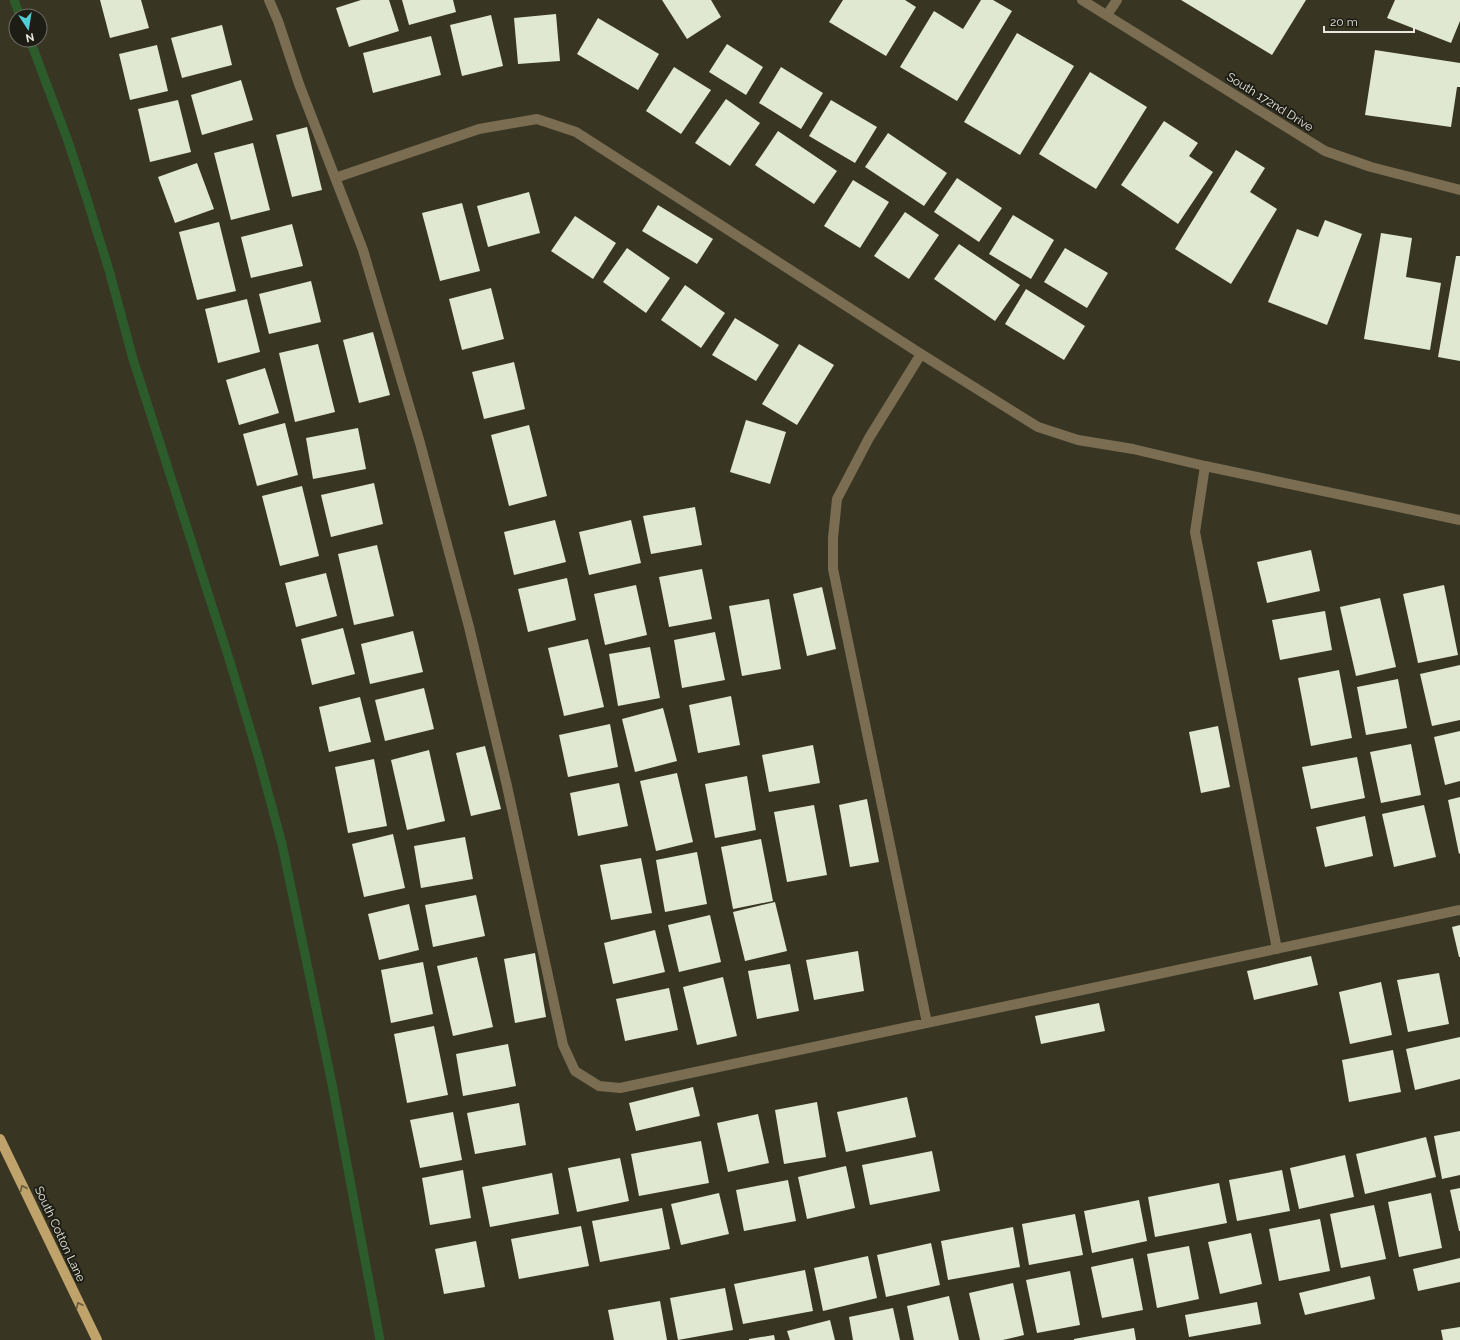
<svg xmlns="http://www.w3.org/2000/svg" width="1460" height="1340" viewBox="0 0 1460 1340" font-family="Raleway,sans-serif">
<style>
.lines{fill:none;stroke-linecap:round;stroke-linejoin:round}
.stream{stroke:#2c5c2b;stroke-width:9}
.building{fill:#e0e8d1}
.service{stroke:#7a6d52;stroke-width:10}
.minor{stroke:#7a6d52;stroke-width:10}
.primary{stroke:#bfa36b;stroke-width:10}
.oneway{stroke:#66593c}
.labels{text-anchor:middle;dominant-baseline:central;stroke-width:4;stroke-linejoin:round;paint-order:stroke}
.street-label{font-size:12px;fill:#e9e8dc;stroke:#1e1d15}
</style>
<rect width="100%" height="100%" fill="#383623"/>
<g class="lines">
<path class="stream" d="M14,0l6,16
M30,40l38,101 18,55 23,74 24,89 98,306 28,94 23,85 50,240 48,256"/>
</g>
<path class="building" d="M100,0h41l8,28 -39,10z
M361,0h28l10,31 -50,16 -13,-39z
M402,0h51l3,12 -47,13z
M662,0h49l10,17 -34,22z
M843,0h62l11,7 -30,49 -57,-34z
M981,0h12l19,11 -55,90 -57,-34 34,-56 29,18z
M1181,0h125l-34,55z
M1395,0h65v21l-9,22 -64,-25z
M556,14l4,47 -42,3 -4,-46z
M491,15l12,51 -41,10 -12,-51z
M598,18l61,36 -21,36 -61,-36z
M222,25l10,40 -50,13 -11,-40z
M1017,33l57,33 -54,89 -56,-33z
M431,36l10,39 -68,18 -10,-40z
M727,44l36,23 -17,28 -37,-23z
M157,45l11,46 -38,9 -11,-46z
M1375,50l85,13v24h-3l-6,40 -86,-12z
M674,67l37,23 -30,44 -35,-23z
M781,67l42,26 -22,36 -42,-26z
M1090,72l57,35 -51,82 -57,-35z
M241,80l12,40 -51,15 -11,-40z
M726,99l34,24 -30,43 -35,-23z
M178,100l13,52 -41,10 -12,-53z
M831,100l46,27 -22,36 -46,-27z
M1164,121l34,22 -9,13 24,16 -35,52 -57,-39z
M307,127l15,63 -30,7 -16,-62z
M778,131l59,40 -23,33 -59,-39z
M888,133l59,40 -23,33 -59,-39z
M253,143l17,67 -39,10 -17,-67z
M1236,150l29,18 -15,24 27,17 -46,75 -56,-35z
M197,163l17,46 -39,14 -17,-46z
M957,178l45,30 -23,34 -45,-30z
M853,180l36,22 -29,46 -36,-22z
M529,192l11,41 -52,14 -11,-41z
M462,203l18,68 -40,10 -18,-68z
M658,205l55,34 -16,25 -55,-33z
M905,212l34,23 -30,44 -35,-23z
M1013,215l41,25 -23,39 -42,-25z
M575,216l41,27 -23,36 -42,-28z
M1325,220l37,14 -35,91 -59,-23 29,-73 21,8z
M219,222l17,69 -39,9 -18,-68z
M292,224l11,42 -52,12 -10,-41z
M1381,233l31,5 -6,39 35,6 -11,67 -66,-11z
M959,244l61,41 -25,36 -61,-42z
M627,248l43,30 -24,35 -43,-31z
M1065,248l43,25 -21,35 -43,-26z
M1456,256h4v105l-22,-4z
M311,281l10,41 -52,12 -10,-40z
M685,285l40,28 -24,35 -40,-28z
M491,288l13,51 -42,11 -13,-51z
M1026,289l59,37 -21,34 -59,-36z
M247,299l13,53 -42,11 -13,-54z
M735,318l44,27 -23,36 -44,-26z
M373,332l17,63 -31,8 -16,-63z
M318,344l17,68 -40,10 -16,-69z
M799,344l35,21 -37,60 -35,-21z
M514,362l11,47 -41,10 -12,-47z
M265,368l14,45 -40,12 -13,-45z
M746,420l40,12 -16,52 -40,-12z
M285,423l13,52 -41,11 -14,-52z
M529,425l18,71 -38,10 -18,-71z
M358,428l8,41 -53,10 -7,-41z
M374,483l9,41 -52,13 -10,-42z
M302,486l17,70 -39,10 -18,-70z
M695,507l7,38 -51,9 -8,-38z
M555,520l11,42 -52,13 -10,-43z
M631,520l10,43 -52,12 -10,-43z
M377,545l17,71 -40,9 -16,-71z
M1311,550l9,41 -53,12 -10,-41z
M702,569l10,50 -43,8 -10,-50z
M326,573l11,43 -41,11 -11,-44z
M567,578l9,42 -48,12 -10,-43z
M636,585l11,50 -42,10 -11,-51z
M1444,585l14,70 -40,8 -15,-69z
M822,587l14,62 -29,7 -14,-62z
M1380,598l16,69 -40,9 -16,-69z
M769,599l12,70 -39,7 -13,-70z
M1325,611l7,39 -52,10 -8,-40z
M343,628l12,46 -43,11 -11,-46z
M413,631l10,41 -53,12 -9,-40z
M715,632l10,48 -43,8 -8,-48z
M588,639l16,68 -40,9 -16,-68z
M650,647l10,51 -42,8 -9,-52z
M1460,665v55l-28,6 -12,-52z
M1339,670l13,68 -41,8 -13,-68z
M1398,679l9,49 -41,7 -9,-48z
M424,688l10,41 -49,12 -10,-41z
M731,696l9,49 -42,8 -9,-48z
M360,697l11,45 -42,10 -10,-45z
M663,708l14,53 -42,11 -13,-53z
M610,724l8,43 -50,10 -9,-42z
M1218,726l12,61 -29,6 -12,-61z
M1460,731v50l-15,4 -11,-48z
M1411,744l10,51 -40,8 -11,-51z
M813,745l7,38 -51,9 -7,-37z
M485,746l16,63 -30,7 -15,-63z
M429,750l16,71 -38,9 -16,-70z
M1357,757l8,41 -54,11 -9,-42z
M374,759l13,67 -39,7 -13,-66z
M677,773l16,69 -37,9 -16,-70z
M747,776l9,54 -41,8 -10,-54z
M619,783l9,43 -50,10 -8,-43z
M1460,797v56l-1,1 -11,-54z
M867,799l12,63 -29,5 -11,-62z
M814,805l13,70 -40,7 -13,-70z
M1424,805l12,52 -42,10 -12,-53z
M1365,816l8,40 -48,11 -9,-40z
M393,834l12,54 -41,9 -12,-53z
M465,837l8,42 -52,9 -7,-42z
M761,839l12,62 -40,8 -12,-62z
M697,852l10,52 -42,8 -9,-52z
M641,858l11,55 -41,7 -11,-55z
M476,895l9,41 -52,11 -8,-42z
M775,902l12,49 -42,10 -12,-49z
M409,904l10,46 -40,10 -11,-46z
M710,915l11,47 -42,10 -11,-47z
M1460,925v32h-1l-7,-30z
M655,930l10,42 -52,12 -9,-41z
M858,951l6,40 -50,9 -8,-40z
M535,953l11,64 -31,6 -11,-64z
M1311,956l7,29 -64,15 -7,-29z
M477,957l16,70 -40,9 -16,-70z
M423,962l10,52 -42,9 -10,-53z
M790,964l9,47 -42,8 -9,-48z
M1439,973l10,51 -41,8 -11,-52z
M723,977l14,59 -40,9 -14,-58z
M1381,982l11,53 -42,9 -11,-52z
M669,988l9,42 -53,11 -9,-42z
M1099,1003l6,28 -64,13 -6,-28z
M434,1026l14,69 -41,8 -13,-69z
M1460,1037v42l-45,11 -9,-41z
M508,1044l8,42 -53,10 -7,-42z
M1393,1050l8,42 -52,10 -7,-42z
M693,1087l7,29 -64,15 -7,-28z
M907,1097l9,40 -70,15 -9,-40z
M817,1102l9,55 -42,7 -9,-54z
M519,1103l7,42 -51,9 -8,-41z
M453,1112l9,48 -42,8 -10,-48z
M758,1114l11,49 -41,9 -11,-49z
M1460,1131v44l-18,4 -8,-43z
M1426,1137l10,40 -71,17 -9,-40z
M701,1141l8,42 -70,13 -8,-42z
M932,1151l8,40 -70,14 -8,-40z
M1345,1155l9,42 -55,12 -9,-41z
M620,1158l9,43 -52,11 -9,-44z
M846,1166l9,42 -48,11 -9,-42z
M463,1170l8,48 -41,7 -8,-47z
M1282,1170l8,41 -53,10 -8,-41z
M552,1173l7,41 -69,13 -8,-40z
M788,1180l8,41 -52,10 -8,-41z
M1219,1183l8,40 -72,14 -7,-40z
M1460,1188v43h-1l-9,-41z
M719,1193l10,41 -48,11 -10,-41z
M1431,1193l11,55 -43,9 -11,-55z
M1139,1200l8,41 -55,12 -8,-42z
M1374,1205l12,54 -45,9 -11,-54z
M662,1208l8,41 -70,13 -8,-41z
M1075,1214l8,41 -54,10 -7,-41z
M1320,1219l10,52 -51,10 -10,-52z
M581,1226l8,40 -70,13 -8,-40z
M1013,1227l7,40 -72,13 -7,-39z
M1251,1233l11,51 -42,10 -12,-52z
M476,1241l9,46 -41,7 -9,-45z
M931,1243l9,42 -54,12 -9,-42z
M1189,1246l10,53 -42,9 -10,-54z
M868,1256l9,42 -54,13 -9,-43z
M1133,1258l10,52 -41,8 -11,-51z
M1460,1258v24l-42,9 -5,-22z
M805,1270l8,41 -70,13 -9,-40z
M1070,1271l10,54 -43,8 -11,-53z
M1370,1276l5,23 -70,16 -6,-22z
M1013,1283l11,52 -21,5h-23l-11,-47z
M725,1288l8,42 -55,10 -8,-42z
M949,1296l10,44h-45l-7,-34z
M660,1301l7,39h-53l-6,-30z
M1257,1302l4,22 -72,13 -4,-22z
M893,1308l7,32h-47l-4,-23z
M830,1320l5,20h-45l-3,-9z
M1460,1327v13h-17l-2,-10z
M1134,1328l2,12h-62v-1z
M774,1335l1,5h-26v-1z"/>
<g class="lines">
<path class="service" d="M269,0l9,21 21,63 64,166 57,193 49,184 38,159 56,259 12,26 24,15 21,2 840,-178
M335,178l144,-49 58,-10 39,13 345,222 117,73 40,13 55,9 72,17 255,54
M921,354l-52,84 -32,61 -4,39v31l94,454
M1205,466l-10,66 82,417"/>
<path class="minor" d="M1082,0l243,151 46,16 89,23
M1107,15l10,-15"/>
<path class="primary" d="M0,1139l97,201"/>
</g>
<defs><path id="oneway-chevron" d="M-2-3.5L2.5 0L-2 3.5" fill="none" stroke-width="1.6" stroke-linecap="round" stroke-linejoin="round"/></defs>
<g class="oneway">
<use href="#oneway-chevron" transform="translate(23 1188) rotate(-115)"/>
<use href="#oneway-chevron" transform="translate(79 1305) rotate(-116)"/>
</g>
<g class="labels">
<g class="street-label">
<text transform="translate(1270 102) rotate(32)">South 172nd Drive</text>
<text transform="translate(60 1234) rotate(65)">South Cotton Lane</text>
</g>
</g>
<g transform="translate(28 28) rotate(168)"><circle r="19" fill="#1e1d15" stroke="#6f6e65"/>
<path d="M0-3L7 15L0 10L-7 15Z" fill="#52ccd5"/>
<text y="-6" font-size="11" font-weight="bold" text-anchor="middle" fill="#e9e8dc">N</text>
</g>
<path d="M1324 26v6h90v-6" fill="none" stroke="#e9e8dc" stroke-width="2"/>
<text x="1330" y="26" font-size="12" fill="#e9e8dc" stroke="#1e1d15" stroke-width="3" paint-order="stroke">20 m</text>
</svg>
